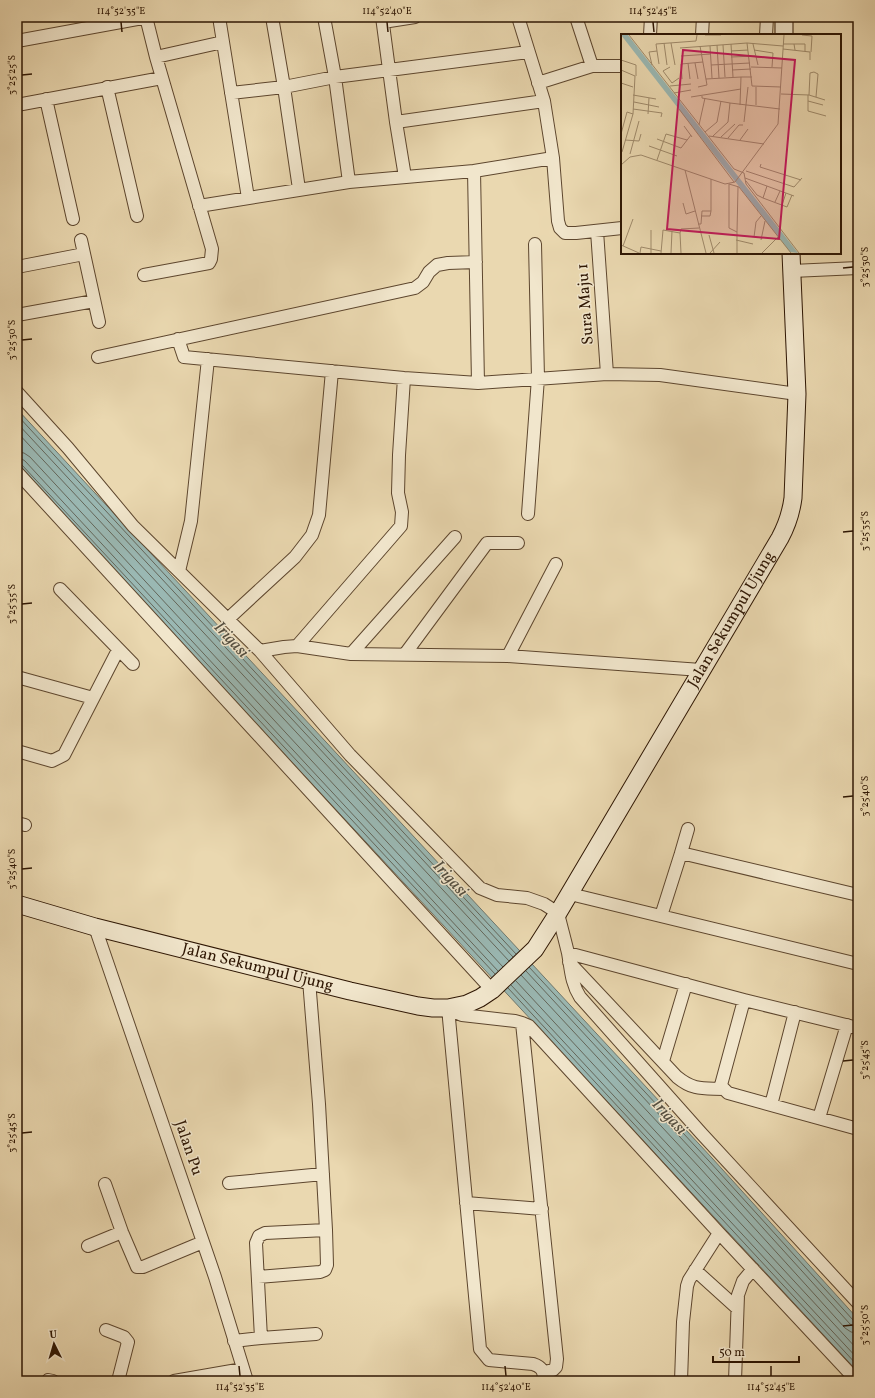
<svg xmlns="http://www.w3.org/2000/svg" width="875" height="1398" viewBox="0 0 875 1398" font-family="Vollkorn,serif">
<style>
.water{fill:#9ab8b3;stroke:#6f776d}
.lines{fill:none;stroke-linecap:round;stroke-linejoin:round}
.shore{stroke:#64675b;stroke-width:1}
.street-casing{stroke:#5d462e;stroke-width:14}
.secondary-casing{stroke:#2e1603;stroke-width:19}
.street{stroke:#f1e6cc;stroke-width:12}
.secondary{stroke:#f1e6cc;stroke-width:17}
.ticks{fill:none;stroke:#2e1603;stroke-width:1.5}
.labels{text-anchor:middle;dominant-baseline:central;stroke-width:3;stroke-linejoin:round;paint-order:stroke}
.street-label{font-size:16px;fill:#2e1603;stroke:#f1e6cc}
.water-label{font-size:17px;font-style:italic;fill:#544f41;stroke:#f1e6cc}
.inset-road{fill:none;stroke:#9f8a6b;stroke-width:1}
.view{fill:#c2185b;fill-opacity:0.15;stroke:#c2185b;stroke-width:2}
.inset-edge{fill:none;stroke:#2e1603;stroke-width:2}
.neatline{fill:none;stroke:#2e1603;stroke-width:1.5}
.ticks-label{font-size:10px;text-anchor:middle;fill:#2e1603}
</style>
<rect width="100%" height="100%" fill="#ead8b0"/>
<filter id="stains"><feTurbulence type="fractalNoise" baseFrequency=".005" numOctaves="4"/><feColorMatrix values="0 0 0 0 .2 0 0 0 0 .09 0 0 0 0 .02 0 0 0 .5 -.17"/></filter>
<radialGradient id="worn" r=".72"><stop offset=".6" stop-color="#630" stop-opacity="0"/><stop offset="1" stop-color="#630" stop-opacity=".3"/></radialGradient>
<path class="water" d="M17,409l695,749 146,161v53l-841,-906z"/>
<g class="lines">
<path class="shore" d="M17,415l499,539
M17,423l496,534
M17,432l492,529
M17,452l7,1 6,4 473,510
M17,458l5,1 3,2 473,510
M17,463l5,2 473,509
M529,967l180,194 144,159 5,2
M526,971l179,193 145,160 3,2 5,1
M521,975l179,193 145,160 6,4 7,1
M516,981l342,369
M511,985l347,374
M508,988l350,378"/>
<defs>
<path id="street" d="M219,17l29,181
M272,17l12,70 15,102
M324,17l11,60 14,105
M382,17l14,105 9,55
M518,17l26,84 9,57 5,63 2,7 5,5h11l46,-5
M576,17l16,49
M383,22l32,-5
M650,35l1,-18
M702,35l1,-18
M766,35l1,-18
M17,41l131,-24
M156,57l67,-15
M538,83l54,-17h30
M107,87l30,129
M231,93l53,-6 51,-10 193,-25
M46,99l27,120
M17,105l145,-27
M396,122l148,-21
M199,206l150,-24 125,-11
M597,231l10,143
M81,240l18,82
M17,267l67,-13
M792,271l66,-3
M144,275l65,-12 2,-4 1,-10 -56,-192 -10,-40
M17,315l77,-14
M178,339l6,18 220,21 74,5 129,-9 53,1 137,19
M98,357l317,-69 8,-6 6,-10 8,-7 11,-2 28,-1
M478,383l-4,-212 79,-13
M17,392l51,56 65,78 127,125 90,104 130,133 17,7 30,3 17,6 14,9c3,13 7,27 10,40 3,16 3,30 12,44l121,136 157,170
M17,472l475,518
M528,514l10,-136 -3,-134
M179,571l12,-50 17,-162
M60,589l73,75
M228,619l67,-62 17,-22 7,-20 13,-144
M297,646l104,-120 1,-14 -4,-19 1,-38 5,-77
M260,651l24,-4 13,-1 54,8 157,2 193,14
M351,654l104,-117
M405,654l82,-111h31
M508,656l48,-92
M17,677l76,21
M17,751l35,10 12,-6 54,-105
M17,823l8,2
M688,829l-7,24 177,42
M570,894l288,70
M661,916l20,-63
M95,927l120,350 32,104
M568,953l176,47 114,28
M569,962l108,115c17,14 27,11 47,12
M744,1000l-23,85 1,2 6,6 130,36
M452,1007l3,5 7,3 53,6 7,2 7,3 190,207 138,148
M448,1008l32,341 9,11 44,4c9,3 11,7 11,17
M522,1023l35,336 -1,8 -3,3 -9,2
M663,1061l23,-77
M771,1105l24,-93
M819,1118l28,-93
M229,1183l94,-9
M105,1184l17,48 15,35h6l60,-25
M466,1203l76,6
M88,1246l34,-14
M695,1270l42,38
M258,1277l62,-5 5,-2 2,-5 -1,-35
M106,1330l18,7 4,5 -10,39
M261,1338l55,-4
M234,1341l27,-3 -5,-95 3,-7 6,-3 61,-3 -7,-126 -10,-124
M48,1380l5,1
M174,1381l69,-12
M681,1381l2,-59 4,-36 2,-6 30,-47
M735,1381l3,-86 5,-14 10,-12"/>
<g id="secondary">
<path d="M784,17v18"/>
<path id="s1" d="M17,904l78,23 255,64 68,15 15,2h15l19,-4 13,-6 12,-8 43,-41 23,-36 222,-375c7,-13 11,-25 13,-40l4,-104 -6,-141"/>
</g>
</defs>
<use href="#street" class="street-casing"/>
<use href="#secondary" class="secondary-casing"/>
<use href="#street" class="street"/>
<use href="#secondary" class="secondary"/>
</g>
<path class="ticks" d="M121,22l1,10M387,22l1,10M653,22l1,10M22,75l10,-1M843,268l10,-1M22,340l10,-1M843,532l10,-1M22,604l10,-1M843,797l10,-1M22,869l10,-1M843,1061l10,-1M22,1133l10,-1M843,1326l10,-1M239,1366l1,10M505,1366l1,10M771,1366v10"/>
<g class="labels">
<g class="street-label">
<text transform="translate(586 304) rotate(-94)">Sura Maju 1</text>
<text stroke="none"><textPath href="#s1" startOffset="935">Jalan Sekumpul Ujung</textPath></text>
<text stroke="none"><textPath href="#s1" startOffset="249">Jalan Sekumpul Ujung</textPath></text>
<text transform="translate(188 1148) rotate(71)">Jalan Pu</text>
</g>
<g class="water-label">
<text transform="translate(231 640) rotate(47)">Irigasi</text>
<text transform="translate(450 879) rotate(47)">Irigasi</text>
<text transform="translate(669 1117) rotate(47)">Irigasi</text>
</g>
</g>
<g transform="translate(621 34)">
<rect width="220" height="220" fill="#ead8b0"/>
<path d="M0,1h7l170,218 -8,-1z" fill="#9ab8b3"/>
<path class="inset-road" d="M8,1l105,134 10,4 2,11 53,69M84,1h16M181,1l10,1 -1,16M43,9l3,22M50,9l4,22M126,9l5,43 29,1M110,10l2,33M132,10l5,21M162,10h11l1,6M173,10h11v7M96,11l2,33M102,11l2,32M89,12l2,32M59,14l67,-5 36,3M162,15l27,3v8M133,16l19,3 -1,14M36,17l2,13M110,17l17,-1M60,22l30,-2M110,23l24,-1M135,23l17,1M0,26l15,5v11M67,29l2,16M74,29l3,16M31,31l-3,-13 8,-1 -1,-7 40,-3 1,-6M90,31l39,-2M49,33l-7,4 9,12 7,-5M130,33l31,1M0,36l14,6 -2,38 -11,38M111,36l19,-1M61,45l-1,-15 22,-2M85,45l35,-2M0,49l12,4M49,52l21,-2M77,53l9,-2 -7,-39M53,59l17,-3M160,60l28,1 1,-22 4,-1 4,2 -2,23M12,61l23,4M187,61v16l18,5M188,61l16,5M81,62v2l28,5 50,6M70,63l50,-8M187,67l15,4M13,68l25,5M119,71l1,-28h11M135,71v-18M12,75l29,4 -1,4M58,75l55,73M27,80l1,-16M123,88l4,-35M78,91l6,-27M63,92l8,11M84,98l12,-10 4,-21M0,100l6,-22 6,2M88,102l55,8M92,102l15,-14 2,-19M100,103l14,-13M107,104l11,-13h4M36,105l24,9 10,-13M4,106l14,1 2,-7M119,106l8,-11M28,112l28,10M9,120l9,-33M36,126l9,-26 21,6M140,130l-1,3 41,13M0,131l9,-8 11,-2 84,29 10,-2 43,-58 6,-89M64,136l21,83M125,137l48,16 8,-9M124,144l49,18M125,147l11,14 6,3M108,150l10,3 52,66M108,150v44l8,4v21M146,152l-4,12 24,9 5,-12M154,168l5,-11M62,169l3,11 9,-3M161,171l4,-12M80,182h9l1,-5M77,190h3l1,-13h9v-32M116,198l1,-45M59,199l1,20M88,201l5,18M133,203l2,-15 5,-6M115,206l17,4M140,206l4,-19M0,211l18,8M2,212l10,-27M19,219l1,-6 20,4M30,219v-23M40,219l2,-23 17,3 1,-4 18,-1M50,219l1,-22M89,219l10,-11M141,219l16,-16"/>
<path class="view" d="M62,16l112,10 -16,179 -112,-10z"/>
<rect width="220" height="220" class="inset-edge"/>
</g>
<rect width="875" height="1398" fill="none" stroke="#ead8b0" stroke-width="44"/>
<g transform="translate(54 1344) rotate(355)" stroke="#f1e6cc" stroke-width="3" paint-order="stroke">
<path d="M0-3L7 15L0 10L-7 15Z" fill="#2e1603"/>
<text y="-6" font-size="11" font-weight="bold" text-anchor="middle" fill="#2e1603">U</text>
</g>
<path d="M713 1356v6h86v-6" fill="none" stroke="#2e1603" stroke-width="2"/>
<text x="719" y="1356" font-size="12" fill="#2e1603" stroke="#f1e6cc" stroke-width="3" paint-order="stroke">50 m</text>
<rect x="22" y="22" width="831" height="1354" class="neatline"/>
<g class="ticks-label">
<text x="121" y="14">114°52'35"E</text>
<text x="387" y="14">114°52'40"E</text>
<text x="653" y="14">114°52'45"E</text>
<text transform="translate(11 75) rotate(-90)" y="4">3°25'25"S</text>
<text transform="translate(864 267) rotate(-90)" y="4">3°25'30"S</text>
<text transform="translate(11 340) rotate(-90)" y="4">3°25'30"S</text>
<text transform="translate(864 531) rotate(-90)" y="4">3°25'35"S</text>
<text transform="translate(11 604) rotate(-90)" y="4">3°25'35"S</text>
<text transform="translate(864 796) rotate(-90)" y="4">3°25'40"S</text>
<text transform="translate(11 869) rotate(-90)" y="4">3°25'40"S</text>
<text transform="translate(864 1060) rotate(-90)" y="4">3°25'45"S</text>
<text transform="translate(11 1133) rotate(-90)" y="4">3°25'45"S</text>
<text transform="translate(864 1325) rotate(-90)" y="4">3°25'50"S</text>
<text x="240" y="1390">114°52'35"E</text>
<text x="506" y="1390">114°52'40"E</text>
<text x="771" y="1390">114°52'45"E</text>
</g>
<rect width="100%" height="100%" filter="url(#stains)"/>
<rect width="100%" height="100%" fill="url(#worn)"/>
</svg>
